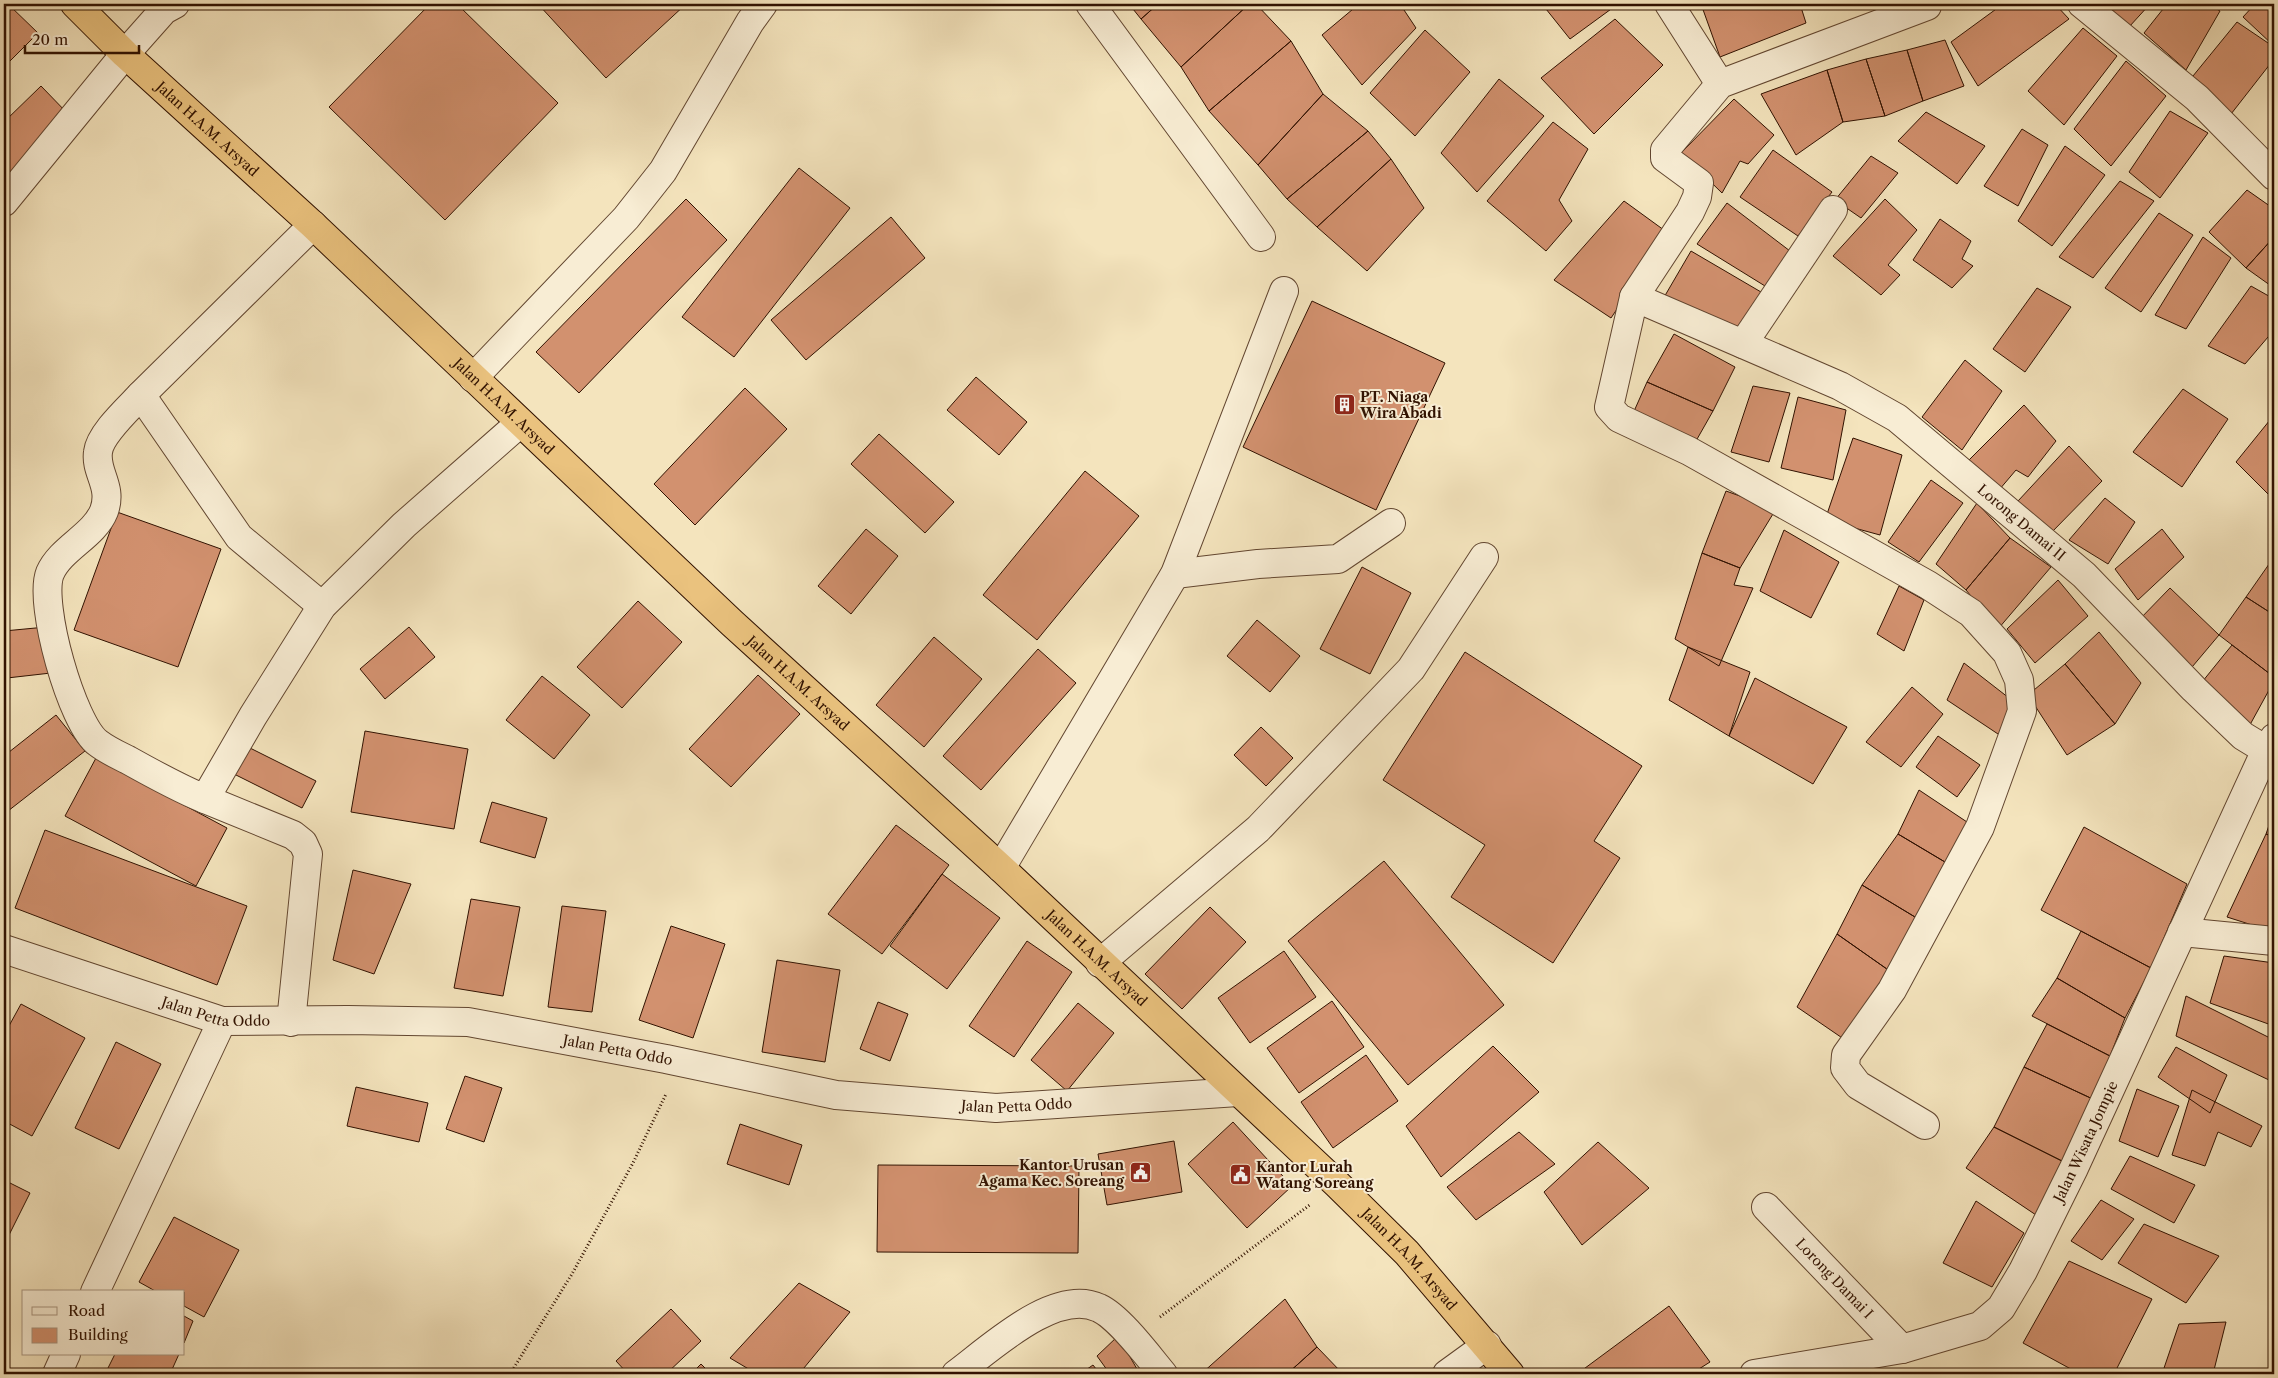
<svg xmlns="http://www.w3.org/2000/svg" width="2278" height="1378" viewBox="0 0 2278 1378" font-family="'Libre Caslon Text',serif">
<style>
.building{fill:#d2916f;stroke:#311201}
.lines{fill:none;stroke-linecap:round;stroke-linejoin:round}
.minor-casing{stroke:#624630;stroke-width:30}
.highway-casing{stroke:#311201;stroke-width:30}
.path{stroke:#311201;stroke-width:3;stroke-dasharray:1 2.5;stroke-linecap:butt}
.minor{stroke:#f8edd4;stroke-width:28}
.highway{stroke:#eac27e;stroke-width:28}
.labels{text-anchor:middle;dominant-baseline:central;stroke-width:4;stroke-linejoin:round;paint-order:stroke}
.street-label{font-size:14px;fill:#311201;stroke:#f8edd4}
.poi-label{font-size:14px;font-weight:bold;fill:#311201;stroke:#f8edd4;text-anchor:start}
</style>
<rect width="100%" height="100%" fill="#f4e4bd"/>
<filter id="stains"><feTurbulence type="fractalNoise" baseFrequency=".004" numOctaves="4"/><feColorMatrix values="0 0 0 0 .2 0 0 0 0 .09 0 0 0 0 .02 0 0 0 .5 -.17"/></filter>
<radialGradient id="worn" r=".72"><stop offset=".6" stop-color="#630" stop-opacity="0"/><stop offset="1" stop-color="#630" stop-opacity=".3"/></radialGradient>
<path class="building" d="M4,4h4l30,29 -34,34z
M430,4h27l101,99 -113,117 -116,-113z
M538,4h148l-80,74z
M1129,4h29l-17,15z
M1158,4h91l-68,63 -40,-48z
M1249,4h7l35,37 -82,70 -28,-44z
M1359,4h41l16,24 -54,57 -40,-50z
M1542,4h76l-48,35z
M1701,4h99l6,19 -86,34z
M2003,4h52l14,15 -91,67 -27,-44z
M2104,4h46l-21,23z
M2167,4h41l12,7 -34,59 -42,-37z
M2255,4h19v42l-31,-29z
M1615,19l48,46 -69,69 -53,-56z
M2237,22l37,25v12l-50,64 -40,-36z
M2083,28l34,28 -53,69 -36,-34z
M1425,30l45,42 -55,64 -45,-43z
M1945,40l19,46 -41,15 -16,-51z
M1291,41l32,53 -65,71 -49,-54z
M1907,50l16,51 -38,15 -19,-57z
M1866,59l19,57 -42,6 -16,-52z
M2126,61l40,35 -55,70 -37,-37z
M1827,70l16,52 -47,33 -35,-61z
M1499,79l45,37 -67,76 -36,-39z
M41,86l29,30 -66,64v-58z
M1323,94l45,37 -81,68 -29,-34z
M1734,99l40,36 -26,29 -8,-3 -18,32 -41,-40z
M2170,111l38,22 -48,65 -31,-26z
M1926,112l59,34 -28,38 -59,-43z
M1553,122l35,27 -29,51 13,21 -26,30 -59,-50z
M2022,129l26,16 -30,61 -34,-20z
M1368,131l23,28 -74,68 -30,-28z
M2065,146l40,29 -53,71 -34,-25z
M1773,150l59,42 -34,44 -58,-39z
M1871,156l27,17 -37,45 -26,-18z
M1391,159l33,49 -57,63 -50,-44z
M799,168l51,40 -116,149 -52,-40z
M2120,181l34,20 -61,77 -34,-21z
M2247,190l27,19v28l-28,31 -37,-36z
M686,199l41,41 -148,153 -43,-41z
M1885,199l32,31 -29,35 12,10 -19,20 -48,-39z
M1624,201l44,32 -57,85 -57,-38z
M1727,203l63,48 -25,35 -68,-42z
M2159,213l34,22 -52,77 -36,-24z
M891,217l34,41 -119,102 -35,-40z
M1940,219l31,22 -9,18 11,7 -21,22 -39,-28z
M2203,237l28,21 -45,71 -31,-14z
M2274,237v51l-28,-20z
M1691,251l70,41 -24,41 -74,-34z
M2251,286l23,13v31l-29,34 -37,-18z
M2037,288l34,19 -46,65 -32,-23z
M1312,301l133,62 -69,147 -133,-63z
M1674,334l61,33 -22,44 -66,-29z
M1965,360l37,31 -40,59 -40,-33z
M976,377l51,45 -28,33 -52,-45z
M1647,382l66,29 -21,37 -61,-30z
M1753,386l37,7 -21,69 -38,-10z
M745,388l42,41 -92,96 -41,-41z
M2183,389l45,30 -46,68 -49,-35z
M1798,397l48,13 -13,70 -52,-12z
M2024,405l32,36 -28,36 -12,-7 -17,20 -31,-29z
M2274,415v80l-2,3 -36,-36z
M879,434l75,68 -29,31 -74,-69z
M1853,438l49,17 -22,80 -55,-15z
M2069,446l33,35 -52,53 -32,-33z
M1085,471l54,45 -102,124 -54,-45z
M1931,480l32,23 -44,59 -31,-20z
M1726,491l50,18 -36,59 -38,-15z
M2105,498l30,24 -27,42 -39,-24z
M1977,503l33,35 -44,52 -30,-26z
M117,512l104,37 -43,118 -104,-37z
M866,529l32,27 -47,58 -33,-28z
M2162,529l22,28 -46,43 -23,-31z
M1784,530l55,32 -28,56 -51,-27z
M2010,538l41,29 -53,62 -32,-39z
M1702,553l38,15 -6,17 19,3 -34,78 -44,-27z
M2274,557v58l-28,-18z
M1362,567l49,26 -41,81 -50,-25z
M2058,580l30,36 -53,47 -28,-34z
M1899,586l25,14 -20,51 -27,-17z
M2170,588l49,47 -32,38 -50,-51z
M2246,597l28,18v62l-55,-42z
M638,601l44,41 -60,66 -45,-41z
M1257,620l43,36 -30,36 -43,-36z
M46,627l5,46 -44,5 -3,-47z
M409,627l26,30 -50,42 -25,-30z
M2099,632l42,51 -26,41 -50,-60z
M934,637l48,42 -58,68 -48,-42z
M2232,645l42,32v4l-28,51 -48,-45z
M1688,647l62,25 -21,64 -60,-36z
M1038,649l38,34 -95,107 -38,-34z
M1465,652l177,114 -48,75 26,17 -67,105 -102,-66 34,-52 -102,-65z
M1964,663l45,35 -5,40 -57,-38z
M2065,664l50,60 -48,31 -39,-60z
M758,675l42,39 -69,73 -42,-38z
M542,676l48,39 -36,44 -48,-39z
M1755,678l92,49 -34,57 -84,-48z
M1912,687l31,27 -42,53 -35,-25z
M56,715l29,36 -77,60 -4,-5v-50z
M1261,727l32,31 -27,28 -32,-31z
M365,731l103,18 -14,80 -103,-17z
M1938,736l42,29 -23,32 -41,-30z
M248,747l68,34 -14,27 -68,-34z
M96,758l131,70 -31,58 -131,-70z
M1919,790l48,32 -17,43 -52,-31z
M492,802l55,16 -12,40 -55,-16z
M2274,811v26l-8,-3z
M896,825l53,40 -67,89 -54,-40z
M2084,827l103,57 -36,84 -110,-58z
M45,830l202,76 -30,79 -202,-77z
M1898,834l52,31 -30,55 -58,-35z
M2266,834l8,3v95l-47,-15z
M1384,861l120,144 -96,80 -120,-144z
M353,870l58,14 -37,90 -41,-14z
M942,874l58,44 -53,71 -57,-43z
M1862,885l58,35 -26,54 -57,-40z
M471,899l49,8 -17,89 -49,-8z
M562,906l44,5 -14,101 -44,-5z
M1210,907l36,35 -64,67 -37,-35z
M671,926l54,18 -32,94 -54,-18z
M2081,931l70,37 -26,50 -68,-40z
M1837,934l57,40 -43,70 -54,-37z
M1027,941l45,31 -58,85 -45,-31z
M1284,951l32,46 -66,46 -32,-45z
M2224,956l50,7v63l-64,-23z
M777,960l63,10 -15,92 -63,-10z
M2057,978l68,40 -15,38 -78,-40z
M2186,996l88,44v25l-5,15 -93,-44z
M1332,1001l32,46 -65,46 -32,-45z
M878,1002l30,12 -18,47 -30,-12z
M1078,1003l36,30 -47,58 -36,-31z
M21,1004l64,34 -53,98 -28,-15v-86z
M2047,1024l63,32 -13,45 -73,-34z
M116,1042l45,22 -42,85 -44,-21z
M1493,1046l46,46 -98,85 -35,-51z
M2176,1047l51,28 -17,38 -52,-36z
M1366,1055l32,46 -65,47 -32,-46z
M2024,1067l73,34 -35,60 -68,-34z
M465,1076l37,12 -18,54 -38,-13z
M356,1087l72,16 -9,39 -72,-16z
M2137,1089l42,17 -21,51 -39,-16z
M2192,1090l70,36 -11,21 -33,-15 -13,34 -33,-11z
M1233,1122l59,64 -45,42 -59,-64z
M740,1124l62,21 -13,40 -62,-21z
M1994,1127l68,34 -23,56 -73,-49z
M1519,1132l36,32 -79,56 -29,-33z
M1174,1141l8,51 -75,13 -9,-51z
M1598,1142l51,46 -67,57 -38,-53z
M2130,1156l65,29 -21,38 -63,-34z
M878,1165l201,1 -1,87 -201,-1z
M4,1180l26,13 -26,52z
M2101,1200l33,19 -32,41 -31,-19z
M1976,1201l48,32 -32,54 -49,-24z
M174,1217l65,33 -35,67 -20,-11v-14h-27l-18,-10z
M2144,1224l75,32 -33,47 -68,-40z
M2069,1261l83,38 -38,75h-34l-57,-31z
M799,1283l51,29 -51,62h-42l-27,-16z
M1285,1299l32,48 -30,27h-86z
M1669,1306l41,56 -19,12h-114z
M671,1309l30,32 -35,33h-38l-12,-13z
M184,1316l9,5 -9,22z
M2226,1322l-13,52h-51l17,-50z
M1118,1336l19,33 -6,5h-21l-13,-18z
M1317,1347l26,27h-56z
M115,1354h64l-9,20h-65z
M701,1364l10,10h-20z
M1093,1365l7,9h-20z"/>
<g class="lines">
<defs>
<g id="minor">
<path d="M1090,4l171,233"/>
<path d="M1669,4l51,80"/>
<path d="M2082,4l115,94 77,78"/>
<path id="s1" d="M1927,6l-207,78 -55,66v8l34,25 -2,14 -7,15 -56,85 206,89 57,32 187,157 110,114 49,47 23,14"/>
<path d="M4,202l121,-148 39,-44 11,-6"/>
<path d="M313,225l-172,170c-12,13 -41,39 -43,57 -3,21 15,34 6,59 -10,25 -43,37 -54,62 -12,30 22,151 48,170 9,7 20,12 30,17 25,14 50,28 77,39l48,-83 69,-110 82,-81 116,-102"/>
<path d="M1634,297l-25,110 10,11 70,33 239,134 43,28 36,40 12,27 3,31 -42,116 -88,163 -46,65 -1,13 13,17 67,40"/>
<path d="M1743,344l90,-134"/>
<path d="M473,378l153,-160 37,-47 87,-149 13,-18"/>
<path d="M141,395l98,142 83,69"/>
<path d="M1175,574l83,-10 80,-5 53,-36"/>
<path d="M205,799l88,36 10,8 5,11 -17,168"/>
<path d="M1001,868l174,-294 109,-283"/>
<path d="M2182,932l92,9"/>
<path id="s2" d="M4,949l218,72 126,-1 120,2 198,37 170,36 160,13 242,-16"/>
<path d="M1100,963l158,-134 153,-160 73,-112"/>
<path id="s3" d="M1766,1207l136,142"/>
<path d="M95,1292l127,-271"/>
<path d="M57,1374l9,-20"/>
<path d="M956,1374c34,-25 99,-87 143,-66 20,9 49,48 64,66"/>
<path d="M1447,1374l40,-29"/>
<path id="s4" d="M1754,1374l148,-25 78,-23 21,-18 22,-37 51,-103 192,-418 8,-12"/>
</g>
<g id="highway">
<path id="s5" d="M75,4l50,50 188,171 419,398 269,245 336,316 70,69 103,121"/>
</g>
</defs>
<use href="#minor" class="minor-casing"/>
<use href="#highway" class="highway-casing"/>
<path class="path" d="M1160,1317l151,-113
M510,1374l62,-100 61,-111 33,-69"/>
<use href="#minor" class="minor"/>
<use href="#highway" class="highway"/>
</g>
<defs>
<symbol id="building-square" viewBox="-11 -11 22 22"><rect x="-9" y="-9" width="18" height="18" rx="4" fill="#8f2418" stroke="#f8edd4"/><path d="M-4-6H4V6H1V3H-1V6H-4ZM-2.5-4.3h1.7v1.8h-1.7ZM.8-4.3h1.7v1.8H.8ZM-2.5-1h1.7V.8h-1.7ZM.8-1h1.7V.8H.8Z" fill="#fff"/></symbol>
<symbol id="civic-square" viewBox="-11 -11 22 22"><rect x="-9" y="-9" width="18" height="18" rx="4" fill="#8f2418" stroke="#f8edd4"/><path d="M-.6-6.5H3V-4.5H.6V-3L4-1V1h2V6H-6V1h2V-1L-.6-3ZM-1.2 2.5V6h2.4V2.5Z" fill="#fff"/></symbol>
</defs>
<g fill-rule="evenodd">
<use href="#building-square" x="1332" y="392" width="25" height="25"/>
<use href="#civic-square" x="1128" y="1160" width="25" height="25"/>
<use href="#civic-square" x="1228" y="1162" width="25" height="25"/>
</g>
<g class="labels">
<g class="street-label">
<text stroke="none"><textPath href="#s5" startOffset="182">Jalan H.A.M. Arsyad</textPath></text>
<text stroke="none"><textPath href="#s5" startOffset="588">Jalan H.A.M. Arsyad</textPath></text>
<text stroke="none"><textPath href="#s1" startOffset="942">Lorong Damai II</textPath></text>
<text stroke="none"><textPath href="#s5" startOffset="992">Jalan H.A.M. Arsyad</textPath></text>
<text stroke="none"><textPath href="#s5" startOffset="1398">Jalan H.A.M. Arsyad</textPath></text>
<text stroke="none"><textPath href="#s2" startOffset="222">Jalan Petta Oddo</textPath></text>
<text stroke="none"><textPath href="#s2" startOffset="628">Jalan Petta Oddo</textPath></text>
<text stroke="none"><textPath href="#s2" startOffset="1032">Jalan Petta Oddo</textPath></text>
<text stroke="none"><textPath href="#s4" startOffset="446">Jalan Wisata Jompie</textPath></text>
<text stroke="none"><textPath href="#s5" startOffset="1832">Jalan H.A.M. Arsyad</textPath></text>
<text stroke="none"><textPath href="#s3" startOffset="99">Lorong Damai I</textPath></text>
</g>
<g class="poi-label">
<text x="1360" y="397">PT. Niaga<tspan x="1360" dy="16">Wira Abadi</tspan></text>
<text x="1124" y="1165" text-anchor="end">Kantor Urusan<tspan x="1124" dy="16">Agama Kec. Soreang</tspan></text>
<text x="1256" y="1167">Kantor Lurah<tspan x="1256" dy="16">Watang Soreang</tspan></text>
</g>
</g>
<rect width="2278" height="1378" fill="none" stroke="#f4e4bd" stroke-width="20"/>
<rect x="5" y="5" width="2268" height="1368" fill="none" stroke="#311201" stroke-width="2.5"/>
<rect x="10" y="10" width="2258" height="1358" fill="none" stroke="#311201"/>
<rect x="22" y="1290" width="162" height="65" fill="#f8edd4" stroke="#a89580"/>
<rect x="32" y="1307" width="25" height="8" fill="#f8edd4" stroke="#a89580"/>
<text x="68" y="1316" font-size="15" fill="#311201">Road</text>
<rect x="32" y="1328" width="25" height="15" fill="#d2916f" stroke="#a89580"/>
<text x="68" y="1340" font-size="15" fill="#311201">Building</text>
<path d="M25 45v8h114v-8" fill="none" stroke="#311201" stroke-width="2.5"/>
<text x="32" y="45" font-size="15" fill="#311201" stroke="#f8edd4" stroke-width="4" paint-order="stroke">20 m</text>
<rect width="100%" height="100%" filter="url(#stains)"/>
<rect width="100%" height="100%" fill="url(#worn)"/>
</svg>
